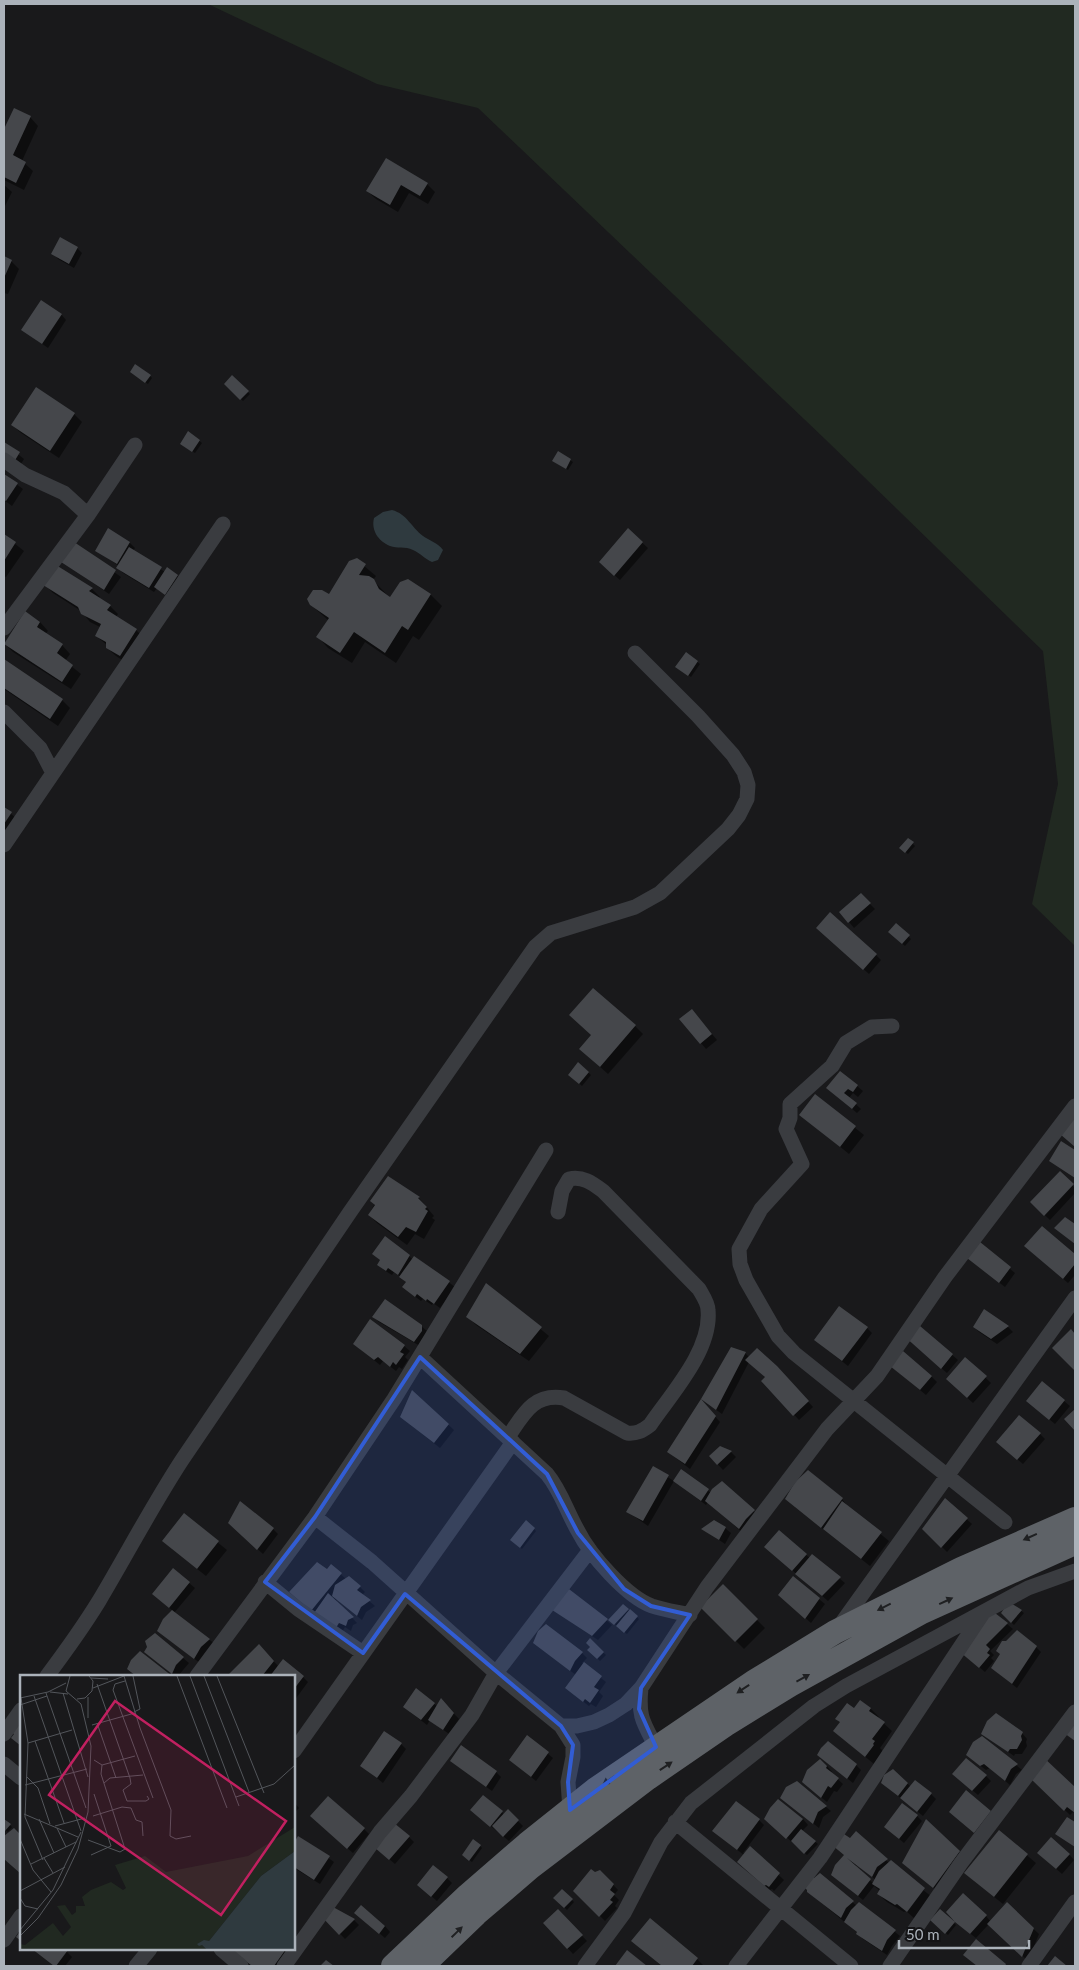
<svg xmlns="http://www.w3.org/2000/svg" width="1079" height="1970" viewBox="0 0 1079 1970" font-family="Lato,sans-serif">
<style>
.green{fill:#212921}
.water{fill:#2f3a3f}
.shadow{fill:#0007;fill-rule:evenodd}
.building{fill:#45474b}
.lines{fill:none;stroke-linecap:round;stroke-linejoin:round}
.minor{stroke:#3a3c40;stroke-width:15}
.trunk{stroke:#5e6267;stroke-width:24}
.oneway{fill:#1f2022}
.marked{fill:#325dd4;fill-opacity:0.2;stroke:#325dd4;stroke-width:4;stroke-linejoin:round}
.inset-road{fill:none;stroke:#53565b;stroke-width:1}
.view{fill:#c12060;fill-opacity:0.15;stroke:#c12060;stroke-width:2.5}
.inset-edge{fill:none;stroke:#abb2ba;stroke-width:2.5}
</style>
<rect width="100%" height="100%" fill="#19191b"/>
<path class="green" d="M208,4h867v942l-43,-42 26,-120 -15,-133 -218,-212 -347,-331 -101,-24z"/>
<path class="water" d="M392,510c15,4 19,17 31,26 7,5 15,7 20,14l-5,10 -6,2c-7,-3 -12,-9 -19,-12 -8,-4 -16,-1 -23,-4 -12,-5 -19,-16 -16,-28l9,-6z"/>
<path class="shadow" d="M14,110l16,7 8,9 -16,35 11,10 -9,19 -20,-10v-48z
M386,159l41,25 8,8 -7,12 -19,-11 -11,19 -22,-13 -9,-8z
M4,185l8,7 -8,16z
M77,248l5,5 -8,15 -16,-9 -5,-6z
M4,257l7,4 8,8 -11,25 -4,-1z
M61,314l5,6 -18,28 -25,-18z
M133,374l17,2 2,2 -4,6z
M232,377l18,17 -7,7 -18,-17z
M74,414l8,8 -23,36 -38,-25 -9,-8z
M189,433l13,10 -7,10 -11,-7z
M4,443l20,16 -5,8 -15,-11z
M570,460l3,2 -5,8 -14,-9z
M4,475l19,14 -11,17 -8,-6z
M628,530l20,18 -28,32 -15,-13z
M4,535l20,16 -18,26 -2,-1z
M130,543l5,5 -2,3 32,21 2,-3 13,9 -13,18 -10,-8 -3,4 -31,-19 -5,-5 1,-2 -23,-16z
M75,544l46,33 -12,17 -46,-32z
M357,560l19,16 -3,4 18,19 17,-19 23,15 11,11 -23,34 -6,-4 -17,27 -31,-21 -13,21 -24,-15 -10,-11 10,-17 -17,-15 18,-9z
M57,566l35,23 8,8 -2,1 12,8 8,8 -2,3 20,13 8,8 -16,26 -12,-8 -9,-8v-3l-11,-9 4,-9 -10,-5 -9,-11 -28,-18 -8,-8z
M40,622l8,9 -3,3 17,11 8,9 -5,7 16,13 -10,15 -58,-37 -8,-8z
M686,654l14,10 -9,13 -12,-8z
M4,660l58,40 8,8 -12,18 -54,-37z
M4,808l12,10 -12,18z
M909,840l6,6 -7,8 -7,-6z
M861,895l14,14 -21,19 -13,-16z
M896,925l15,14 -6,7 -16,-14z
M823,933l53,22 5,5 -12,14z
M697,1016l20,24 -11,9 -25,-30z
M635,1026l8,8 -35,40 -19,-17z
M579,1064l12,11 -9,11 -12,-11z
M840,1072l23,19 -5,6 -5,-4 -4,5 12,11 -4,4 -30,-25z
M815,1096l49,39 -15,19 -49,-40z
M1060,1173l15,15v5l-25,27 -19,-18z
M388,1177l31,21 15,18 -2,2 3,2 -11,19 -9,-5 -8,11 -30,-22 -8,-8z
M1042,1227l33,29v19l-7,8 -37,-32z
M980,1244l35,29 -10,14 -31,-24z
M374,1254l35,2 4,4 2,-3 40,30 -15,21 -7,-5 -1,2 -9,-6 -2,2 -12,-9 -2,-9 -6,-6 -7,-5 -2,3 -8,-5 -5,-5 2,-4z
M487,1285l62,51 -20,25 -53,-36 -8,-8z
M984,1311l24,16 5,5 -16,12 -18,-12 -5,-5z
M374,1317l47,9 6,5 -7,15 -41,-24z
M920,1327l38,33 -11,13 -36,-31z
M867,1328l5,5 -24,33 -27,-21z
M404,1346l6,5 -5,6 3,3 -6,9 -3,-2 -3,4 -13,-10 -3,4 -20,-16z
M732,1348l13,5 5,5 32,15 31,34 -14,13 -36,-39 4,-3 -18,-16 -27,52 -14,-10z
M965,1358l26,25 -18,20 -21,-19z
M897,1371l34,5 6,6 -11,13z
M1042,1383l28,23 -15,18 -22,-18z
M413,1392l41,38 -14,18 -33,-26z
M706,1406l14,16 -30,47 -22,-17z
M1040,1434l5,5 -22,25 -20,-17z
M720,1448l11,4 5,5 -13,13 -13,-14z
M653,1468l21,13 7,-10 30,22 11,-10 37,33 -15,18 -36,-32 -2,3 -32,-24 -26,45 -20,-14z
M842,1499l7,9 40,33 -19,25 -75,-59z
M945,1500l27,24 -25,28 -23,-23z
M184,1515l43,35 -21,26 -34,-27z
M229,1523l44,6 5,5 -15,20z
M725,1528l6,5 -6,11 -22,-15z
M534,1529l2,2 -14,18 -8,-7z
M771,1552l35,3 4,3 2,-2 33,27 -17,18z
M331,1566l15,13 14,8 5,5 -3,3 13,11 -9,6 -4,8 -25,-20 -1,1 21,22 -4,2 -2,6 -6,-4 -5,8 -44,-37z
M793,1578l32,26 -14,19 -26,-23z
M189,1583l6,5 -21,25 41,31 -15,19 -36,-27 9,-25 -20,-17z
M723,1586l42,42 -21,21 -42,-42z
M566,1588l46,37 -14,15 -48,-32z
M1010,1603l14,10 -10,12 -12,-12z
M623,1606l16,13 -12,15 -17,-14z
M991,1611l22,18 -23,22 4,4 -3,3 3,3 -9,11 -18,-15z
M155,1635l34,28 -11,13h-3l-30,-24z
M590,1640l16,15 -6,6 -11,-11 3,-3z
M1036,1647l5,5 -24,36 -19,-15z
M540,1648l42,5 5,5 -5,5 24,19 -7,10 4,4 -7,11 -5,-3 -2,2 -23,-18 10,-13z
M264,1651l15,16 24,10 5,5 -14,19v-25h-65z
M441,1700l18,19 -10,15 -19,-14 -3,5 -17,-13 24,-8 3,2z
M860,1702l11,7 8,8 -1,1 14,13 -12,17 2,2v4l-8,10 -40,-33 21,-21z
M1022,1733l5,6 -1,3 1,4 -5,8h-7l-1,2 -31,-22z
M527,1737l26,21 -17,23 -26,-21z
M982,1737l40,33 -6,4 -6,11 -20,-17 -4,2 -13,-10z
M401,1744l5,5 -23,34 -21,-17z
M1042,1758l33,31v24l-2,-1 -3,3 -37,-36z
M824,1760l32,5 5,5 -8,13z
M451,1761l45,11 5,5 -9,14z
M827,1766l5,6 -1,1 12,11 -6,8 -3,-1 -7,11 -19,-15z
M893,1770l18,17 20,7 5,5 -13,17 -35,-28z
M986,1776l5,5 -13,14 -19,-16z
M797,1783l34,28 -8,6 -4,11 -38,-30z
M483,1797l22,18 3,-4 15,15 -14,15 -32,-26z
M294,1802l5,6 -5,5z
M917,1816l5,5 -18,22 -13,-11z
M803,1819l5,6 -6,6 16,13 -11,11 -36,-31z
M4,1820l8,7 -4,5 -4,-3z
M759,1820l5,5 -21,28 2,1 5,-6 34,32 -10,11 -2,-2 -2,1 -27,-23 1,-12 -25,-19z
M926,1821l41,39 -25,35 -39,-32z
M317,1822l47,7 5,5 -16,19z
M14,1830l7,6v37l-17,-15v-20z
M999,1832l37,31 -33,41 -29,-23z
M856,1833l33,30 43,34 -17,22 -9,-8 -2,1 -17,-10 -9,-8 2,-3 -6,-5 -11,14 -31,-25 13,-20zM857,1865l19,15 -2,4 -19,-17z
M299,1837l35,25 -14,22 -26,-16v-23z
M409,1837l5,5 -19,22 -14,-12z
M480,1846l2,2 -10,14 -7,-5z
M1069,1854l5,6 -12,14 -18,-16z
M600,1871l18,19 -4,5 5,5 -4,6 2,2 -12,13 -30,-30z
M820,1875l37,31 3,-2 40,32 -8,10 -5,9 -24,-16 -5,-5v-1l-50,-41 6,-12z
M447,1878l5,5 -15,18 -13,-11z
M562,1890l12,12 -7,8 -12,-12z
M1007,1904l32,30 -11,27 -39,-37 -13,14 -18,-14 28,-8 5,6z
M333,1908l21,12 5,5 -14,14 -21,-22z
M558,1911l29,30 -14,13 -28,-31z
M940,1911l16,14 -8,10 -17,-15z
M361,1918l24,8 5,6 -5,6z
M650,1920l47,39 7,7h-42l-21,-17 -8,-8z
M294,1934l10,9 -17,23h-36l-21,-17h64z
M32,1949h32l8,8 -7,9h-11z"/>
<path class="building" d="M14,108l17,8 -18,39 13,7 -10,21 -12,-6v-48z
M386,158l42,25 -8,13 -19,-11 -11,20 -24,-14z
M60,237l18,10 -9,17 -18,-10z
M4,256l8,4 -8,18z
M41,300l21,14 -20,30 -21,-14z
M135,364l16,11 -6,8 -15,-11z
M232,375l17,16 -9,9 -16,-16z
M36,387l39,26 -25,38 -39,-26z
M188,431l12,9 -8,12 -12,-8z
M4,442l16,10 -6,10 -10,-6z
M558,451l13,8 -5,10 -14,-8z
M4,474l14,9 -12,18 -2,-1z
M108,528l22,14 -13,22 -22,-13z
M628,528l15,14 -29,34 -15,-14z
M4,534l12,8 -12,19z
M74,542l42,28 -12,20 -43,-28z
M129,547l33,20 -13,21 -33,-20z
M357,558l9,6 -7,11 10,1 5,3 5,10 11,8 10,-15 8,-3 23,15 -23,36 -6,-4 -17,27 -31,-21 -14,21 -24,-16 13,-19 -19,-13 -3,-6 6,-9h9l7,4 20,-33z
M56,565l37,23 -4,3 22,14 -4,5 30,19 -17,27 -14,-8v-6l-11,-6 6,-12 -20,-10 -3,-7 -35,-22z
M167,567l11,8 -13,20 -11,-8z
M25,611l15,11 -3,5 26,17 -6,9 16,12 -11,17 -58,-38z
M686,652l12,9 -10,15 -13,-9z
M4,659l59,40 -13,20 -46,-31z
M4,807l8,5 -8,12z
M908,838l6,4 -9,11 -6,-5z
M861,893l10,10 -23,20 -9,-11z
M830,912l47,42 -14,16 -47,-42z
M896,923l14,12 -8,9 -14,-12z
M593,988l43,37 -36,42 -21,-18 12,-14 -22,-20z
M692,1009l20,25 -12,10 -21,-25z
M578,1062l11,10 -10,12 -11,-9z
M840,1071l18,14 -5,7 -5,-3 -4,4 13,10 -5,6 -26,-21z
M815,1094l41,32 -16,21 -41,-32z
M1075,1113v34l-15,-13z
M1061,1141l14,9v28l-26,-17z
M1060,1171l14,13 -30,32 -14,-14z
M388,1176l32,21 -2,1 9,9 -2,2 3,2 -12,21 -10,-5 -8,10 -30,-22 7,-10 -5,-4z
M1065,1217l10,7v20l-21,-16z
M1042,1226l33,28v10l-12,15 -39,-33z
M385,1236l25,19 -12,20 -10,-7 -2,3 -9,-6 3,-5 -8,-6z
M980,1242l31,25 -12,16 -32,-25z
M414,1256l36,25 -16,23 -7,-5 -1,2 -9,-7 -2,3 -13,-10 4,-5 -7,-5z
M486,1283l56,44 -22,27 -54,-37z
M385,1299l37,26v6l-8,11 -42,-25z
M839,1306l29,21 -26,34 -28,-21z
M984,1309l25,17 -18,13 -18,-12z
M370,1319l35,26 -5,7 4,2 -8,11 -3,-3 -3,5 -12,-10 -4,3 -21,-16z
M920,1326l33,28 -12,15 -37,-33z
M1071,1329l4,5v37l-23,-23z
M731,1347l15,5 -30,58 -15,-11 15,17 -31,48 -18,-12 34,-53z
M757,1348l20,18 32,35 -16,15 -32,-35 4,-4 -20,-17z
M903,1351l29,25 -12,14 -30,-24z
M965,1357l22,19 -20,22 -21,-19z
M1042,1381l23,19 -16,20 -23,-19z
M412,1390l37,34 -15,19 -34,-26z
M1075,1409v22l-11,-12z
M1019,1415l22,18 -24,27 -21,-18z
M720,1446l12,5 -15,14 -8,-9z
M653,1466l16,9 -26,46 -17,-9z
M681,1469l28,20 -8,12 -28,-20z
M808,1470l35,28 -22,30 -36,-29 10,-17z
M722,1481l33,29 -9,9 -7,10 -34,-28 7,-12z
M945,1498l23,20 -27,30 -19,-19z
M240,1501l34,27 -17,22 -29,-27z
M842,1501l40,31 -21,27 -38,-30z
M184,1513l35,28 -22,28 -35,-28z
M526,1520l9,8 -15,20 -10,-8z
M714,1520l12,7 -7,13 -18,-11z
M779,1530l28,24 -15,17 -28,-24z
M812,1554l29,23 -19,19 -27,-22z
M317,1562l10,7 4,-5 11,9 -31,38 -22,-19z
M173,1568l17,14 -21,26 -17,-14z
M349,1576l12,10 -4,4 14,10 -10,7 -4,9 -25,-20 3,-11z
M793,1576l27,22 -15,21 -27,-24z
M723,1584l35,35 -23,23 -35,-35z
M565,1586l43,33 -16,17 -43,-28z
M328,1593l26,24 -6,3 -2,6 -7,-3 -5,8 -20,-18z
M1009,1602l13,8 -11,13 -10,-10z
M623,1604l6,5 -15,16 -6,-5z
M630,1609l8,7 -14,17 -8,-7z
M172,1610l38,29 -9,8 -7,12 -37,-28 6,-12z
M991,1610l17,13 -22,22 4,4 -3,4 3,2 -11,13 -19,-16z
M546,1624l37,28 -8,9 -5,10 -37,-28 5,-12z
M1017,1630l20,16 -25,38 -21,-16 9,-14 -4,-3 6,-10h4z
M155,1633l29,24 -8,8 -4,9 -28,-22 3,-5 -2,-6z
M590,1638l14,14 -7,7 -10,-9 3,-3 -4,-4z
M259,1644l15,17 -12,15h-35z
M140,1651l32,25h-36l-9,-7 4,-9z
M283,1659l21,17 -10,13v-13h-24z
M584,1662l18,14 -8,11 5,3 -9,13 -5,-4 -2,3 -18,-14z
M416,1688l19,15 -14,17 -18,-13z
M441,1698l13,15 -11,17 -15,-10z
M860,1700l11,8 -2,3 16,11 -13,17 3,2 -2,3 1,1 -9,12 -32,-26 7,-9 -5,-3 12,-16 7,5z
M996,1713l27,19 -2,4 1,4 -5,9h-7l-2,3 -27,-18 6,-13z
M1075,1716v25l-11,-8z
M21,1719v27l-10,-8 3,-4 -3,-2z
M384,1731l18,12 -25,35 -17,-12z
M527,1735l22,17 -18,25 -22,-17z
M982,1736l36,28 -7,5 -6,12 -21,-17 -4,2 -14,-11 7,-13z
M828,1741l29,23 -10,15 -30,-24 4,-7z
M461,1745l36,26 -11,16 -36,-26z
M1042,1756l33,31v26l-8,-6 -3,4 -33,-32z
M966,1758l21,17 -15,16 -20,-17z
M820,1759l7,7 -1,2 13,10 -8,10 -3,-2 -7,12 -19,-16 5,-12z
M893,1769l15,14 -10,13 -17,-13 3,-8z
M915,1780l17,13 -15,19 -17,-14z
M797,1781l30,25 -9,6 -5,12 -33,-26 6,-11z
M966,1790l25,21 -17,22 -25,-21z
M483,1795l20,16 -13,16 -20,-17z
M328,1796l37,32 -18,21 -37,-33z
M778,1799l25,20 -17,20 -22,-20 6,-11z
M736,1801l24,18 -23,31 -25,-19z
M902,1803l16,12 -19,24 -15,-12z
M508,1809l11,11 -16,17 -11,-11z
M1067,1817l8,5v25l-20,-13z
M4,1819l7,5 -6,7 -1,-1z
M926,1819l34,32 -27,37 -31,-25z
M394,1823l16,13 -21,24 -15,-13z
M14,1828l7,7v39l-17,-15v-23z
M801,1829l15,12 -12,13 -13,-13z
M999,1830l29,24 -34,43 -30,-24z
M856,1831l32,28 -11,8 -5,10 -25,-19 24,21 -13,17 -27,-21 4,-10 9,-10 -12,-10 9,-13 9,6z
M298,1836l32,20 -16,24 -20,-13v-24z
M1051,1837l19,17 -14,15 -19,-16z
M473,1839l8,6 -12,16 -7,-6z
M750,1846l30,27 -11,14 -3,-2 -2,1 -27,-24z
M891,1860l34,28 -18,24 -10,-8 -2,1 -18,-11 3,-5 -8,-5 7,-13z
M433,1865l15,12 -17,20 -14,-12z
M591,1869l4,3 5,-2 14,14 -4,6 5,4 -5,6 3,2 -14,15 -26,-26z
M820,1873l34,28 -8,7 -5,10 -34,-26v-2l-4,-4 8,-11 3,3z
M562,1889l11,10 -9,9 -11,-10z
M963,1893l24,22 -17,19 -15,-12 -10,12 -15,-14 10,-11 15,13 -9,-10z
M859,1902l37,28 -9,10 -5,11 -26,-17 1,-2 -13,-10 7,-12z
M1007,1902l27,26 -12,29 -35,-33z
M361,1905l24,21 -6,8 -25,-21z
M333,1907l22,12 -16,16 -17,-18z
M558,1909l25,26 -16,14 -24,-26z
M650,1918l48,40 -6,8h-30l-31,-25z
M21,1930v11l-5,-4z
M976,1939l30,25 -1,2h-28l-14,-11z
M32,1949h34l2,1 -12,16h-2z
M230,1949h56l-12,17h-22z
M627,1950l20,16h-32z
M1055,1956l12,10h-20z
M326,1960l8,6h-14z"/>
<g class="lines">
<path class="minor" d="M4,460l21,15 39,18 24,22
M4,628l84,-113 47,-70
M4,712l36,36 13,25
M4,845l219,-321
M892,1026l-20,1 -26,16 -14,23 -42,38v14l-4,11 16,35 -41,45 -22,40 1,15 6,16 32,56 16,17 211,169
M420,1357l127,117c14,17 20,38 31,57 12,24 49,66 74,75 12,4 25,6 38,9
M508,1437c15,-22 25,-44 56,-39l63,35c10,1 15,-2 23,-8 21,-31 62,-75 58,-115 0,-7 -5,-14 -9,-21l-96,-98c-11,-8 -20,-15 -34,-12l-7,12 -4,21
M315,1517l57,45 124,111 65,53 12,19v12l-5,25 2,28
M265,1582l33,27 65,44
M838,1628l237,-330
M47,1676c18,-24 36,-49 52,-75 28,-47 53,-95 83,-141l168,-248 185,-265 16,-14 84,-26 25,-14 68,-64 11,-14 8,-16 1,-14 -4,-13 -11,-17 -35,-39 -63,-63
M197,1676l118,-159 79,-118 152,-249
M641,1688c-3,29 2,34 15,59
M561,1726h16l17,-4 15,-7 17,-11 15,-16 66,-101 120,-158 50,-53 68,-99 130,-171
M4,1734l17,-24
M294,1751l219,-309
M4,1764l17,14
M675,1822l176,144
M4,1940l17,-24
M221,1949l20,17
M136,1966l14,-17
M284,1966l96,-134 31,-36 61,-81 24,-42 94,-123
M585,1966l39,-53 37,-71 30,-39 123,-97 32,-20 182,-98 47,-17
M736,1966l84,-108 163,-245
M890,1966l71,-103 114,-151
M1029,1966l46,-64"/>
<path class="trunk" d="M393,1966l75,-71 59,-51 69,-55 159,-108 80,-49 126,-63 114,-50
M422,1966l54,-52 55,-47 117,-89 77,-53 65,-40 132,-73 153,-69"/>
</g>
<defs><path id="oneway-solid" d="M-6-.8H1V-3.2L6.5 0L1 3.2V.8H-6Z" transform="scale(1.25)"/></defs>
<g class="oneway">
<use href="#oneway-solid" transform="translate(1030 1537) rotate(156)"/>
<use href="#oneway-solid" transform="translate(946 1601) rotate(-25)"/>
<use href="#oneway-solid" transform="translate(884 1607) rotate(153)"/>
<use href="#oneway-solid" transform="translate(803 1678) rotate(-29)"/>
<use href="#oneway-solid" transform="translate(743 1689) rotate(146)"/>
<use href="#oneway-solid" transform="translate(666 1766) rotate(-34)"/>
<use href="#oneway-solid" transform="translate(609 1780) rotate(145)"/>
<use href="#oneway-solid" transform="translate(457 1932) rotate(-44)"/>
</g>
<path class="marked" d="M420,1357l127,117 31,59 46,56 27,17 39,9 -49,73 -2,21 17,38 -86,63 -2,-28 5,-37 -12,-19 -156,-132 -42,59 -98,-71 50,-65z"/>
<g transform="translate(20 1675)">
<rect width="275" height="275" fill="#19191b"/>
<path d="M275,152v24l-34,25 -52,65h-4l-3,4 4,4h-186v-5l5,1 28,-22 10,13 8,-9 -14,-21 8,-1 7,10 4,-3v-6h9l-3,-9 9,-7 20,-8 12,8 3,-2 -11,-23 30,-9 21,16 82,-16z" fill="#212921"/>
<path d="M275,176v98h-89l-4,-4 -3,1 -2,-2 7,-4 5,1 52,-65z" fill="#2f3a3f"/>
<path class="inset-road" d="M104,1l16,52 31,82 -1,26 6,3 15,-3M113,1l7,33 -6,3M157,1l50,132M170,1l49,130M184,1l45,116M197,1l47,117M71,3l17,1M105,6l-10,3 -2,6 40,108M77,9l33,94M73,13l31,-12M30,17l18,2M26,18l40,115M43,18l25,84M14,21l47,135M0,23l28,-6 18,-9M1,23l7,45 -3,74 18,43M57,24l8,-1 7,-7 1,-10 -4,-5M0,30l27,-9M68,43v-21M77,48l19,55M72,50l43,-12M15,66l29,82M8,68l44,-13M74,85l8,5 33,-9M7,102l11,11 12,36M110,103l1,6 -8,6 4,11h19l3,-2 -2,-3M84,108l6,-5 33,-3M5,110l62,-16M216,122l38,-13 21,-19M4,139l54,23M73,141l29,-9 9,1 5,12 6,2 1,14M19,144l15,34M35,151l30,-8M37,153l9,19M0,164l13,31 18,22M68,165l32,12 5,-3 -24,-75 1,-9M71,180l20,-9 -17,-52M24,183l9,15M11,189l45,-22M0,216l45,-24M0,223l5,8 13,3M0,255l33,-40 28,-58M0,261l18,-18 23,-33 17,-36 10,-37 3,-66 -10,-42 -15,-13 4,-15"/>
<path class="view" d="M95,26l171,120 -65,94 -172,-120z"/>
<rect width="275" height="275" class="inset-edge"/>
</g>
<rect width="1079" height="1970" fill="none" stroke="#abb2ba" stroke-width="10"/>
<path d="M899 1940v8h130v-8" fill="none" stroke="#abb2ba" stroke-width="2.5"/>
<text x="906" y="1940" font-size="15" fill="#abb2ba" stroke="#141416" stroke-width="4" paint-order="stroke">50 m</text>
</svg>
